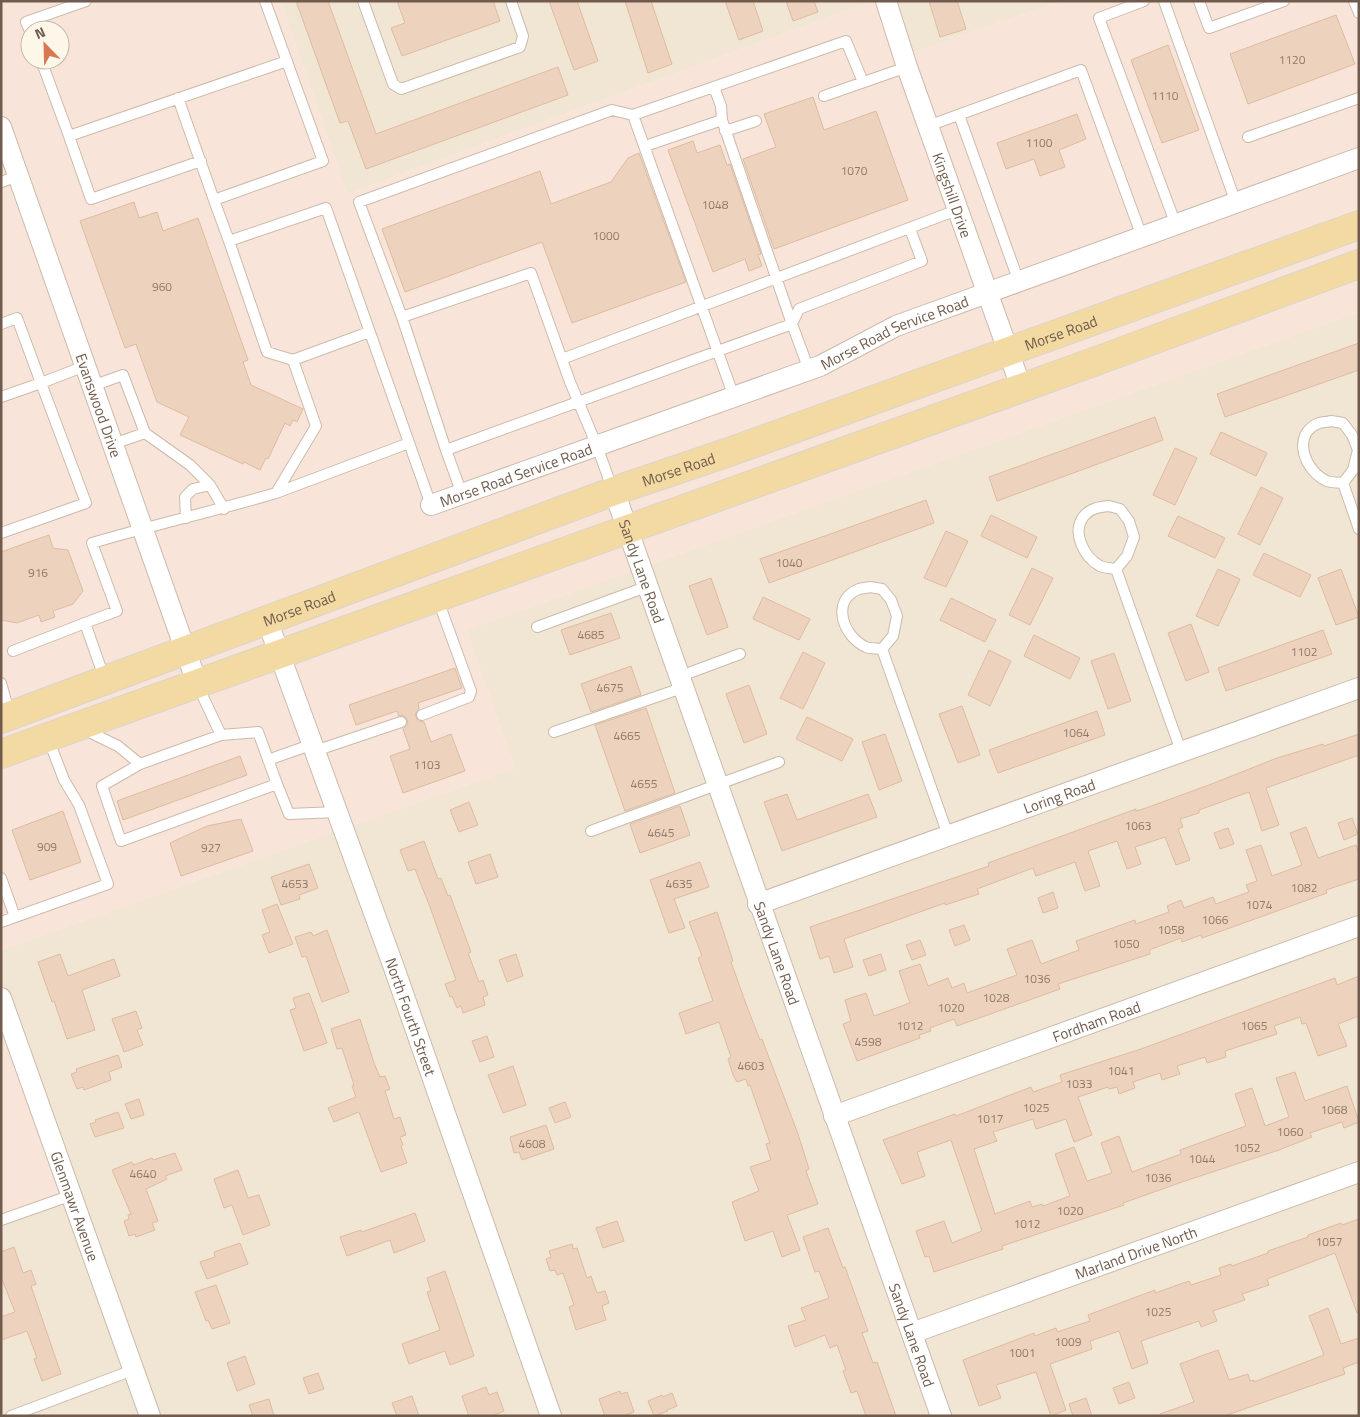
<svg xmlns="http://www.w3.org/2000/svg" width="1360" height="1417" viewBox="0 0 1360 1417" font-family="'Titillium Web',sans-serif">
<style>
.residential{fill:#f1e5d3}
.commercial{fill:#f9e4d9;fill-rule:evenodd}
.building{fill:#edd3be;stroke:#debba0}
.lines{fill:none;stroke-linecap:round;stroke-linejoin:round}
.lane-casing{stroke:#cabbac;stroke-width:12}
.street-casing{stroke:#cabbac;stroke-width:22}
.primary-casing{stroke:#dad4d0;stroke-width:30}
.lane{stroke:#fff;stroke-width:10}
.street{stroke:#fff;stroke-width:20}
.primary{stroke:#f3daa2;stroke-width:28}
.labels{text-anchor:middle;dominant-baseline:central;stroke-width:4.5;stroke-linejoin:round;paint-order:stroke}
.number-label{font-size:12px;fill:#8f7968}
.street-label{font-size:15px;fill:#705b4c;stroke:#fdf7ea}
</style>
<rect width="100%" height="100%" fill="#faf3e4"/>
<path class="residential" d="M281,1h591l-525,193z
M884,1h177l-160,56z
M1359,312v1104h-1358v-466l514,-182 -49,-138z"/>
<path class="commercial" d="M1,1h280l66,193 525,-193h12l17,56 160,-56h298v311l-893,318 49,138 -514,182zM30,30h30v30h-30z
M1,998l71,197 -71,22z"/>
<path class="building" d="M296,1h32l48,133 182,-67 10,28 -202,74 -18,-48 -8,2z
M397,1h96l7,20 -98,35 -11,-28 14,-5z
M549,1h28l21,60 -24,9z
M625,1h26l21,63 -24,9z
M725,1h28l10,30 -24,9z
M786,1h28l4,11 -25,9z
M929,1h28l9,28 -26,8z
M1336,15l19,49 -107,40 -18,-50z
M1168,45l31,85 -37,13 -31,-83z
M813,97l11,33 52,-19 32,89 -134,49 -31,-90 33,-12 -12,-33z
M1077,114l9,25 -27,11 6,17 -25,9 -6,-17 -28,10 -9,-26z
M693,141l4,12 23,-8 7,20 3,-1 31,90 -3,1 4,11 -13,5 -4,-12 -32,13 -45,-122z
M639,153l47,129 -114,41 -30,-81 -137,50 -23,-63 158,-58 11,33 60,-22 17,-24z
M134,202l5,16 18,-6 6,19 35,-13 50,142 -5,2 8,23 52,24 -6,13 -4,-2 -3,6 -5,-3 -17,36 -2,-1 -6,12 -16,-8 -1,2 -63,-29 9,-18 -32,-15 -21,-58 -11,4 -45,-127z
M1359,343v27l-134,47 -8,-23z
M1155,417l8,23 -166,61 -8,-24z
M1221,432l46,21 -11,23 -46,-22z
M1175,448l22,10 -22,47 -22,-10z
M1261,487l22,11 -23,47 -22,-11z
M926,500l8,23 -165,60 -9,-24z
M991,515l46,22 -10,21 -46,-22z
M1178,516l47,22 -10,20 -47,-22z
M946,531l22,10 -22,46 -22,-9z
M49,535l4,13 15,2 15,41 -10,13 -20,7 2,6 -14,5 -2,-7 -22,8 -16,-3v-68z
M1264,553l47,22 -11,22 -47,-22z
M1032,568l21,10 -23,47 -21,-10z
M1218,569l22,10 -22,47 -22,-10z
M1341,569l18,48 -23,8 -18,-47z
M711,578l17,49 -21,8 -18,-49z
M763,597l47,22 -11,21 -46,-21z
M951,598l45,22 -11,22 -45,-22z
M611,613l9,25 -50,17 -9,-25z
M1191,624l18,48 -23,9 -18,-48z
M1323,630l9,24 -106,37 -8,-23z
M1034,635l46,23 -10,21 -46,-23z
M989,650l22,11 -21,45 -22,-11z
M803,652l22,11 -22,46 -23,-11z
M1114,653l17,48 -23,8 -17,-48z
M631,666l10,29 -50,17 -10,-28z
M455,668l7,20 -44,15 1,6 -4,5 3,7 6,1 7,20 20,-8 14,37 -62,22 -13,-37 20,-7 -7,-20 5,-5 -1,-5 -4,-4 -4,1 -2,-5 -41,14 -7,-20z
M749,685l18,49 -23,9 -18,-49z
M962,706l18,49 -22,8 -19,-49z
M646,708l29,85 -50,18 -30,-86z
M1097,711l8,24 -107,38 -9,-23z
M807,717l46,22 -11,22 -46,-22z
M885,734l17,47 -23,9 -17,-48z
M1359,734v21l-93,33 13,37 -17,6 -13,-39 -50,18v3l-19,6 3,8 -5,2 12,31 -14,5 -11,-28 -30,10 6,17 -14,5 -10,-28 -29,10 12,35 -15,5 -10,-29 -39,14 -3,-8 -56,21 2,5 -34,11v-2l-101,36 9,28 -19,6 -5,-17 -9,3 -10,-32 179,-61 -1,-3 148,-54v2l10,-3 63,-23 68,-27 46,-14 1,2z
M240,756l7,19 -124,45 -6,-19z
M787,794l10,26 71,-26 9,23 -95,34 -18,-49z
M469,802l9,23 -19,7 -9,-22z
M680,806l10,29 -50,18 -10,-29z
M63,811l18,51 -51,18 -18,-50z
M1352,818l6,16 -14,6 -6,-17z
M241,819l12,32 -72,25 -11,-33 37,-17z
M1306,827l12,31 38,-13 3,9v25l-33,11 1,3 -125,45 -1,-3 -19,7 -1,-4 -32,12 1,4 -92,30 2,5 -103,37 -3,-7 -24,9 1,3 -12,4 1,3 -63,23 -14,-37 8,-3 -6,-21 21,-7 8,23 36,-13 -11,-32 21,-7 8,22 20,-8 4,10 12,-5 3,10 50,-18 -10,-26 25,-9 9,24 38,-14 -3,-9 59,-21 1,4 33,-12 -2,-6 14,-6 3,8 29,-11 3,7 33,-12 -3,-7 11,-4 -11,-31 15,-5 11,31 30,-11 -12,-32z
M1228,828l6,16 -14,5 -6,-16z
M424,841l14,38 3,-1 7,18 2,-1 21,57 -3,1 11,29 4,-2 5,15 -5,2 2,8 -22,8 -2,-7 -4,2 -5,-12 -2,1 -5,-13 11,-4 -26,-73 -15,-38 -7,2 -8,-21z
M490,854l8,23 -22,7 -8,-22z
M700,862l9,25 -35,12 11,29 -16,5 -19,-53z
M309,864l9,24 -19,7 1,4 -19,6 -10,-28z
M1053,892l5,16 -15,5 -5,-15z
M277,904l16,40 -24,9 -7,-18 8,-3 -8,-22z
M717,912l16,49 -2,1 15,42 14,36 2,-1 36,95 11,35 -3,2 12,33 -31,11 13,35 -18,7 -9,-26 -28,10 -13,-39 27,-11 -9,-24 21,-7 -5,-16 4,-1 -20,-58 -2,1 -2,-7 -9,3 -4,-7 -5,-16 3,-2 -12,-35 -33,12 -7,-21 34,-12 -15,-43 4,-2 -13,-34z
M964,925l6,15 -15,6 -6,-16z
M327,930l22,62 -27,10 -16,-46 -4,1 -7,-20 16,-5 2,4z
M920,940l6,15 -14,5 -6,-15z
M60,954l8,22 46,-17 6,17 -38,14 13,40 -28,9 -13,-38 -2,1 -14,-40z
M516,954l7,22 -16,6 -8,-22z
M881,954l5,16 -17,6 -6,-16z
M1359,976v40l-21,8 9,22 -29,10 -12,-33 -4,1 -2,-7 -26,9 3,8 -52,17 1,6 -19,6 -2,-6 -28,9 3,8 -18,6 -2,-7 -27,9 2,6 -16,6 -2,-7 -8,2 -1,-2 -30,10 14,38 -18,7 -8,-23 -30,10 -3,-10 -40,13 4,9 -23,8 21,65 35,-13 2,6 10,-3 1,2 27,-10 -15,-42 19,-7 13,34 25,-8 -11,-30 18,-7 13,36 49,-18 -1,-4 66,-24 -11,-32 17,-6 13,38 24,-9 -13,-39 19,-6 10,29 42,-15 12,36 -15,6 -2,-6 -32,11 2,4 -33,13 -97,32 -59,21 1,2 -122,41 1,3 -69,23 -5,-16 -4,1 -9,-26 28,-10 8,22 30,-12 -31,-91 -34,12 8,24 -23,8 -19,-44 72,-26 1,2 75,-29 2,5 29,-10 -2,-7 81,-26 194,-71 2,7z
M309,993l18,50 -23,8 -14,-41 6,-2 -3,-10z
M136,1011l6,17 -5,2 6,15 -19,7 -12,-33z
M360,1019l14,44 6,14 5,-1 5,13 -5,2 9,28 6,-2 6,18 -6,2 3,8 -2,1 6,17 -26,9 -22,-60 -25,10 -6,-14 28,-11 -4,-11 2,-1 -12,-37 -5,1 -6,-20z
M487,1036l7,21 -14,5 -8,-21z
M118,1055l4,12 -13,5 2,8 -27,10 -1,-3 -6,2 -6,-15 6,-2 -1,-3z
M513,1066l13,39 -23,8 -15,-38z
M139,1099l5,16 -13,4 -6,-15z
M565,1102l6,15 -16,6 -6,-15z
M118,1112l6,16 -29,9 -5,-13 6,-2 -1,-2z
M546,1125l8,24 -32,11 -3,-8 -5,1 -4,-16z
M175,1153l7,17 -17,6 2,3 -21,10 12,32 -6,2 3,7 -19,7 -1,-3 -6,2 -5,-15 5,-2 -1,-4 3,-1 -19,-44 20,-8 2,3 18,-7 1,2z
M238,1170l10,28 11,-3 11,30 -27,10 -11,-30 -8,3 -10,-29z
M415,1213l10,28 -31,12 -4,-13 -43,16 -7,-19 21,-7 1,2z
M1359,1219v93l-2,1 -22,-60 -68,26 2,6 -27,9 3,6 -32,11 4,10 -16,6 -2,-6 -58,20 7,22 -16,6 -13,-38 -29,10 2,8 -42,15 16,46 -15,6 -15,-44 -40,13 5,13 -22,8 -16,-46 71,-27 1,3 21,-8 1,4 33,-11 -2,-6 67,-25v3l34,-12 2,4 30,-10 -2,-7 12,-4 1,2 36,-13v-2l40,-14v-2l33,-12 1,2z
M617,1221l7,20 -21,7 -7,-20z
M828,1228l15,40 2,-1 23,64 -6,2 11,30 4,-1 19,54h-30l-9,-25 -6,2 -8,-22 3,-1 -9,-25 -7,3 -5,-13 -30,12 -7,-21 18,-6 -5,-12 28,-10 -10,-27 -4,1 -12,-35z
M240,1243l8,21 -41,15 -7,-17 15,-5 -1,-5z
M572,1244l1,5 4,-1 10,30 4,-2 6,17 8,-2 4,12 -7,3 4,14 -30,10 -7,-23 5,-2 -11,-32 -6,2 -2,-5 -5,1 -4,-12 5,-2 -2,-6z
M14,1247l9,26 8,-3 5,14 -5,2 30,88 -19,7 -8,-22 3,-1 -10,-27 -26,9v-23l14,-5 -14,-35v-25z
M445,1271l29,85 -24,9 -5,-14 -36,13 -7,-20 38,-14 -13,-38 4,-1 -4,-13z
M216,1285l14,38 -18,6 -4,-9 -2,1 -11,-29z
M1328,1308l13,36 18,-6v24l-16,6 2,6 -121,42h-64v-2l34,-12 -14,-38 21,-8 17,-6 11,30 19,-6 2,7 4,-1v2l70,-27 -15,-39z
M245,1356l10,28 -18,7 -10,-28z
M318,1373l6,16 -15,5 -6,-16z
M1129,1382l6,16 -16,6 -6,-16z
M486,1387l3,8 8,-3 7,19 -12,5h-23l-7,-20z
M620,1391l1,3 6,-2 7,20 -11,4h-18l-6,-17z
M672,1393l5,13 -10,4 1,1 -14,5 -6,-15 14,-6 1,2z
M412,1396l7,20h-22l-5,-13z
M1086,1398l6,18h-19l-4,-12z
M269,1399l5,17h-21l-4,-11z"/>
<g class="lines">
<defs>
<path id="lane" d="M265,1l58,160 -109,39 15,41 97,-33 105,297
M363,1l30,83 8,5 119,-42 3,-11 -12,-35
M1144,1l-45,17 77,207
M1164,1l72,202
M1199,1l10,27 75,-27
M1354,1l5,12
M30,31l-4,-9 60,-21
M41,60l28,76 218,-75
M714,87l7,19 1,14
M824,96l83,-29
M178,98l36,102
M633,115l213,-74 17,41
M959,115l60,167
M928,126l153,-56 61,167
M725,131l31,-10
M69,136l22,63 110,-38
M1248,137l111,-39
M645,146l77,-26 70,204 17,46
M1,182l17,-6
M402,317l44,133 346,-126 7,-15 123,-48 -12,-32
M1,324l16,-6 24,65 44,-17
M562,359l395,-149
M293,360l76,-28
M92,386l31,-11 22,58 45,32 20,20 14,24
M1,397l40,-14 45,120 -85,30
M1331,421l12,2 9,12 6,15 -5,20 -10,13c-5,-1 -12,0 -16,-2 -23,-10 -36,-47 -8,-58 4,-1 9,-1 12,-2z
M113,444l32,-11
M446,450l16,44
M1343,483l16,46
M613,491l-16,-45 -27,-64 -39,-109 -129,44 -43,-115 253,-92 21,5 101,282
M276,493l133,-50
M1109,506l11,3 9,12 5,16 -7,19 -11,13c-5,-1 -11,-1 -16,-3 -16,-9 -29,-34 -16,-50 6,-8 16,-9 25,-10z
M186,518l-1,-21 8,-8 17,-4
M1116,569l65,182
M870,587l12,2 9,11 6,16 -4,20 -11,13c-5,-1 -11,0 -16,-2 -23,-10 -36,-47 -7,-58 3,-1 8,-1 11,-2z
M537,627l109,-40
M882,649l66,186
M13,651l72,-28
M678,677l62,-23
M105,680l-20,-57 32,-12 -25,-68c61,-18 123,-32 184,-50l40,-67 -23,-66 -26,-8 -38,-111
M1,683l9,32
M197,684l24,51 -81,29 -38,22 19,55 156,-57 -19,-52 -37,3
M422,715l47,-18 2,-6 -33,-91
M83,729l35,17 22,18
M554,732l128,-44
M315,751l86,-29
M268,760l45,-16
M277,784l12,30 48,-2
M591,831l188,-69
M1,878l14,39
M1,922l107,-38 -29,-79 -15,-25 -16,-42
M1,1220l71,-25
M11,1416l122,-46"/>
<g id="street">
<path id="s1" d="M886,1l21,66 114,320"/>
<path id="s2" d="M1,127l196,556"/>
<path id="s3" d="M614,491l327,925"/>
<path id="s4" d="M431,505l389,-139 76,-40 463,-168"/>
<path id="s5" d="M267,620l125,342 159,454"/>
<path id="s6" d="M758,904l601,-216"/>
<path id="s7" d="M1,998l149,418"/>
<path id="s8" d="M834,1116l525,-190"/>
<path id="s9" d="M912,1333l447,-161"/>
</g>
<g id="primary">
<path id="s10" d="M1,719l613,-228 118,-40 627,-226"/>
<path d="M1,754l1079,-387 279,-103"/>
</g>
</defs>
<use href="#lane" class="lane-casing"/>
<use href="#street" class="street-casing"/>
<use href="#primary" class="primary-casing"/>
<use href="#lane" class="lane"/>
<use href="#street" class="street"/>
<use href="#primary" class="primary"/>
</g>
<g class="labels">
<g class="number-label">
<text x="1292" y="59">1120</text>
<text x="1165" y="95">1110</text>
<text x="1039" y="142">1100</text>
<text x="854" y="170">1070</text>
<text x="715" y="204">1048</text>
<text x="606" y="235">1000</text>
<text x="162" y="286">960</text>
<text x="789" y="562">1040</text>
<text x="38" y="572">916</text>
<text x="591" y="634">4685</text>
<text x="1304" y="651">1102</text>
<text x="610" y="687">4675</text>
<text x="1076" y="732">1064</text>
<text x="627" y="735">4665</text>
<text x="427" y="764">1103</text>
<text x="644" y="783">4655</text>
<text x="1138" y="825">1063</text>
<text x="661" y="832">4645</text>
<text x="47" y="846">909</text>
<text x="211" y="847">927</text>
<text x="295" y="883">4653</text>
<text x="679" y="883">4635</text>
<text x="1304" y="887">1082</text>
<text x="1259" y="904">1074</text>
<text x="1215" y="919">1066</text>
<text x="1171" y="929">1058</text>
<text x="1126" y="943">1050</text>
<text x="1037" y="978">1036</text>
<text x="996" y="997">1028</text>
<text x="951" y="1007">1020</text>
<text x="910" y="1025">1012</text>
<text x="1254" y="1025">1065</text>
<text x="868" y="1041">4598</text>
<text x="751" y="1065">4603</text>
<text x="1121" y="1070">1041</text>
<text x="1079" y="1083">1033</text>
<text x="1036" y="1107">1025</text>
<text x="1334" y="1109">1068</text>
<text x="990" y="1118">1017</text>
<text x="1290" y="1131">1060</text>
<text x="532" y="1143">4608</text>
<text x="1247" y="1147">1052</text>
<text x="1202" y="1158">1044</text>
<text x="143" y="1173">4640</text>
<text x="1158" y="1177">1036</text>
<text x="1070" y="1210">1020</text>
<text x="1027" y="1223">1012</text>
<text x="1329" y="1241">1057</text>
<text x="1158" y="1311">1025</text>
<text x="1068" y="1341">1009</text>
<text x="1022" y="1352">1001</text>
</g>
<g class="street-label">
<text stroke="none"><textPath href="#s1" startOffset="205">Kingshill Drive</textPath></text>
<text stroke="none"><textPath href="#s4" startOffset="495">Morse Road Service Road</textPath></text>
<text stroke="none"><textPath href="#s10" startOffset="1128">Morse Road</textPath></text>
<text stroke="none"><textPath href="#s2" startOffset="295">Evanswood Drive</textPath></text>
<text stroke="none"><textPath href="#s10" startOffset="722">Morse Road</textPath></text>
<text stroke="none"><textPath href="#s4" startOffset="90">Morse Road Service Road</textPath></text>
<text stroke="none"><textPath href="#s3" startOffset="85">Sandy Lane Road</textPath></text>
<text stroke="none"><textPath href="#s10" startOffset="318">Morse Road</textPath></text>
<text stroke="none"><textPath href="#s6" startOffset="320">Loring Road</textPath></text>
<text stroke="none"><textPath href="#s3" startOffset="490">Sandy Lane Road</textPath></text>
<text stroke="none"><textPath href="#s5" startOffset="422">North Fourth Street</textPath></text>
<text stroke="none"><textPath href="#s8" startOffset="279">Fordham Road</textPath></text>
<text stroke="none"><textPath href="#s7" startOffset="221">Glenmawr Avenue</textPath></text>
<text stroke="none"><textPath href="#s9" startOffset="238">Marland Drive North</textPath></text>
<text stroke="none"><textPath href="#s3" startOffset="895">Sandy Lane Road</textPath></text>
</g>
</g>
<rect width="1360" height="1417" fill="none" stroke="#705b4c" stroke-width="5"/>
<g transform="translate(45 45) rotate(337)"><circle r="24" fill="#fdf7ea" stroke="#c5b9ab"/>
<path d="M0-4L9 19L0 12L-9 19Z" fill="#d97954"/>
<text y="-8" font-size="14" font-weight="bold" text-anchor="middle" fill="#705b4c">N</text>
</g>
</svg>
